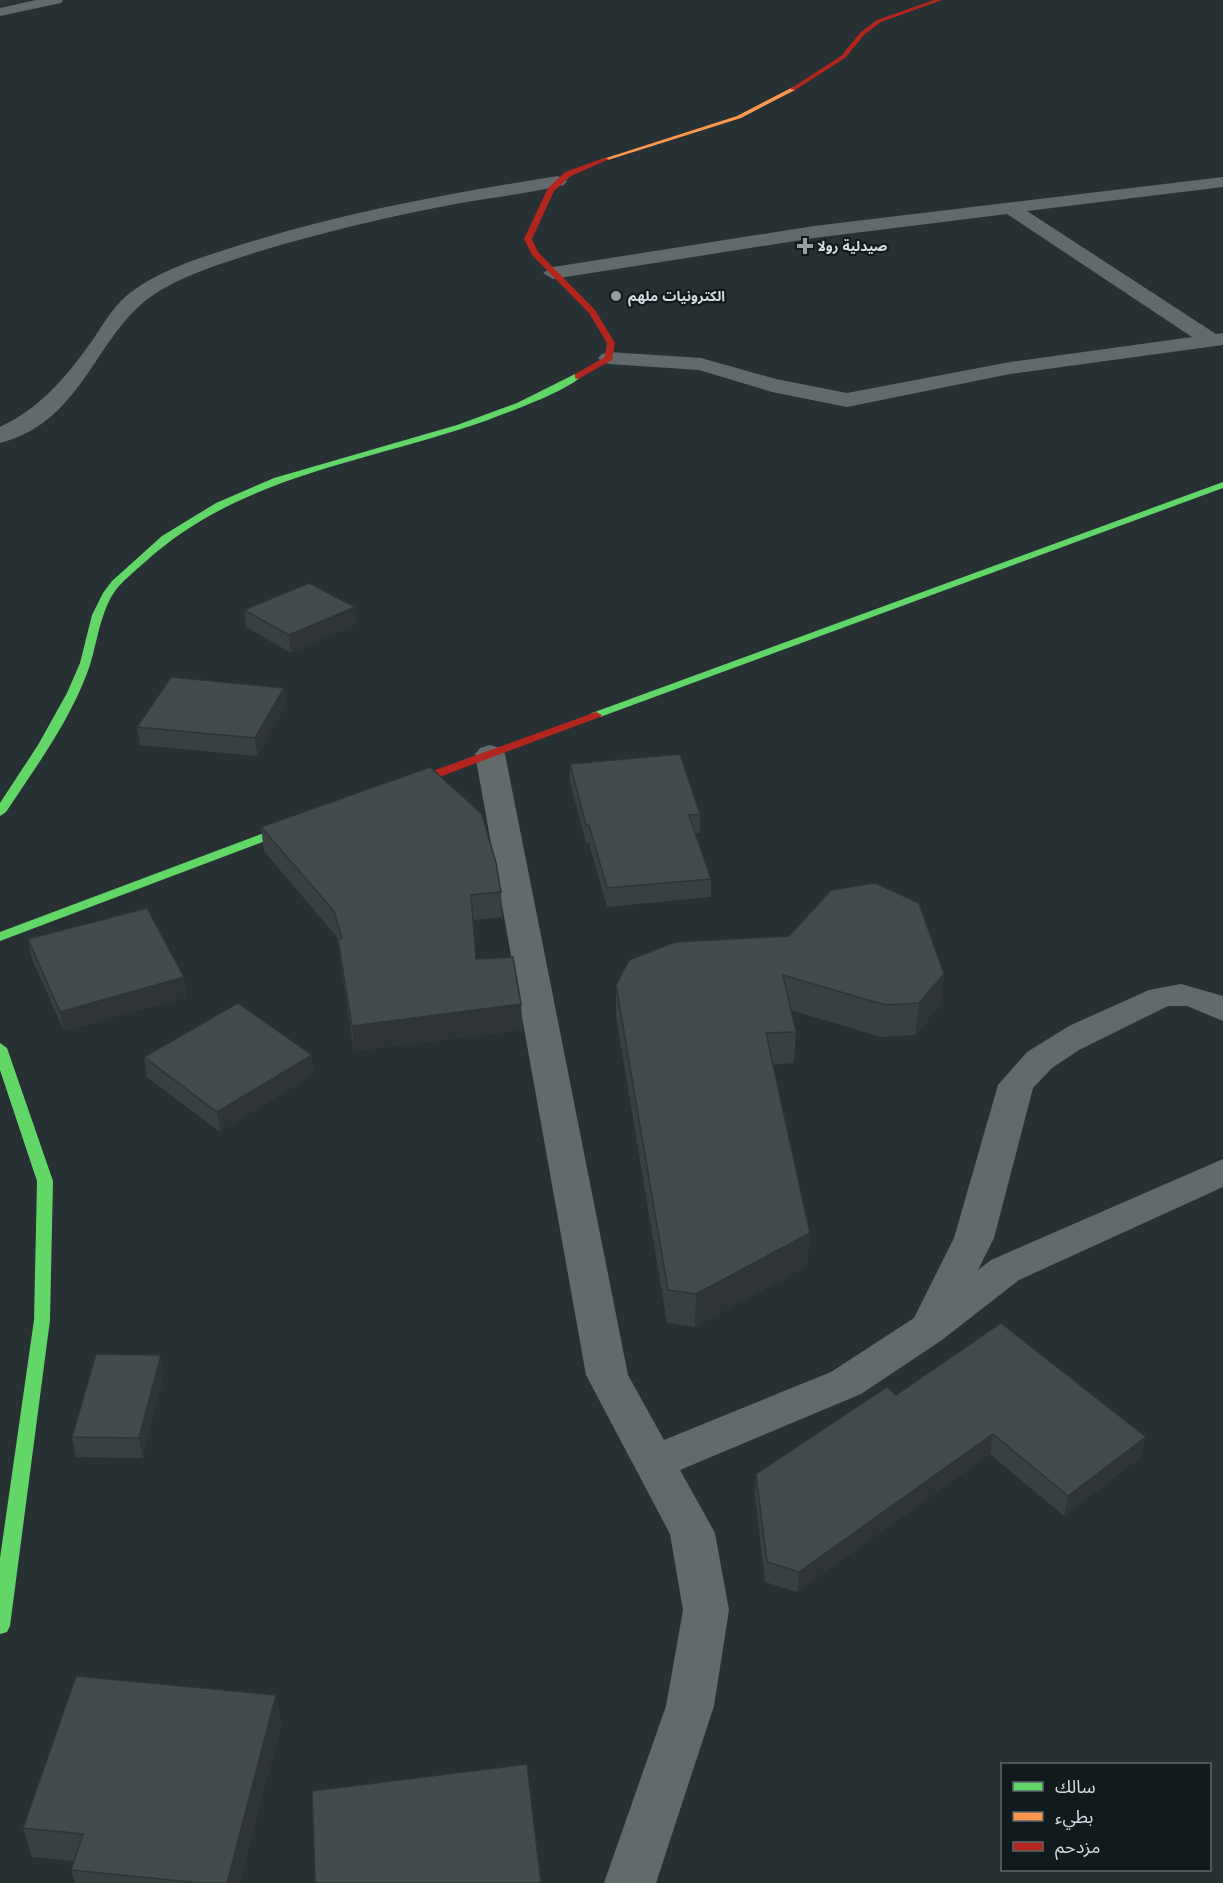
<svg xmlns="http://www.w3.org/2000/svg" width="1223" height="1883" viewBox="0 0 1223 1883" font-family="Quicksand,'Noto Sans Arabic',sans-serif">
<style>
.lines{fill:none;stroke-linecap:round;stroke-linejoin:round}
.street{fill:#626a6c;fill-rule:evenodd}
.fast{fill:#63d668;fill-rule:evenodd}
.slow{fill:#ff974d;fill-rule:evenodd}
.jam{fill:#b3261e;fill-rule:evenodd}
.wall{fill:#394043}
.shaded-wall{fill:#2e3437}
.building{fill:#424b4e;stroke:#2e3437;stroke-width:1.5}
.poi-dot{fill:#95a0a3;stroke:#111a1c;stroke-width:2}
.labels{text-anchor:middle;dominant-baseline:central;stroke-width:4.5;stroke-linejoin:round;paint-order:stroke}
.far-poi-label{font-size:14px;font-weight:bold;fill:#d0dce0;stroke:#111a1c;text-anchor:start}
</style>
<rect width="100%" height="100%" fill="#273033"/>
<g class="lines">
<path class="street" d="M36,0h27l-2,3 -61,13v-8z
M558,176l9,5 -3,4c-33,8 -69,12 -103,18 -70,13 -139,29 -207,50 -31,10 -64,20 -93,37 -66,38 -74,131 -161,153v-16c42,-20 67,-51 94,-89 12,-18 22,-36 40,-48 32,-23 72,-34 109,-46 103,-32 209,-51 315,-68z
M1223,177v10l-196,24 189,123 7,-1v12l-213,29 -163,33 -75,-15 -73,-22 -90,-6 -7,-2 -4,-4 4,-4 7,-2 92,6 75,21 71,14 163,-31 182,-25 -185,-123 -193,24 -261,41 -10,-6 10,-6 261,-41z
M490,745l10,3 5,6 123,621 36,65 167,-68 83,-54 40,-80 44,-153 29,-33 42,-26 80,-36 32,-6 42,12v25l-36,-15h-19l-89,44 -27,18 -19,20 -39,150 -16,32 13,-10 232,-101v28l-204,93 -77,60 -81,54 -181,76 35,63 14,77 -15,96 -58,177h-52l62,-177 17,-96 -13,-76 -84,-159 -111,-621 5,-6z"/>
<path class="fast" d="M575,374l7,2c-19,17 -69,34 -94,44 -118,42 -246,54 -343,142 -9,8 -19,16 -27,25 -20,25 -20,60 -32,89 -19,49 -51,92 -80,136l-6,4v-13l38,-58 29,-52 13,-30 12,-48 11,-22 9,-12 50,-45 54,-33 58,-25 183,-53 60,-22z
M1223,482v6l-623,229h-8l-2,-2 2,-2z
M304,818l4,1 2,3 -2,3 -308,116v-9z
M0,1043l7,5 46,133 -3,139 -40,306 -3,6 -7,2v-76l34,-238 3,-139 -37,-111z"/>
<path class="slow" d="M793,87l2,3 -54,28 -133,42 -5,-1 134,-43z"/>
<path class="jam" d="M934,0h8l-61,22 -16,12 -20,24 -50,32 -5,-1 51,-33 20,-24 16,-12z
M604,158l5,1 -38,17 -17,15 -22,48 6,13 57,58 20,33 -3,17 -34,19 -3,-1v-4l30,-17 2,-14 -18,-30 -57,-58 -8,-16 24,-51 17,-16z
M596,712l6,3 -2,2 -201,75 -4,1 -6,-4 2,-3z"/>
</g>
<path class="wall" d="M355,607l1,17 -65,29 -45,-26 -2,-17z
M284,688l2,17 -29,51 -117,-11 -3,-18z
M570,764l130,50v19h-5l16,46v18l-104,10 -18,-64h-3l-16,-61z
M261,827l240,65 1,25 -29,3 3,39 45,45 1,26 -168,21 -13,-86 -2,-21 -3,-8 -72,-85z
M28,939l159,58 -123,34 -32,-72z
M629,960l315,14 -3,31 -26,30 -34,2 -90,-27 5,22 -2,31 -21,2 37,168 -3,33 -112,61 -28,-4 -51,-307v-31z
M144,1057l170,17 -94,58 -73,-55z
M164,1375l-21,83 -67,-1 -4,-20z
M896,1395l245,62 -77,59 -74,-62 -193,138 -32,-10 -10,-87 1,-21z
M276,1695l5,30 -41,158h-165l-4,-13 3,-9 -42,-4 -9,-29z"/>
<path class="shaded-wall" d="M0,0h23l-23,5z
M355,607l1,17 -65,29 -2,-18z
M284,688l2,17 -29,51 -2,-18z
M944,974l-3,31 -26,30 4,-32z
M184,977l3,20 -123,34 -4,-19z
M521,1004l1,26 -168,21 -2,-25z
M312,1055l2,19 -94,58 -3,-20z
M810,1233l-3,33 -112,61 1,-33z
M161,1355l3,20 -21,83 -4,-20z
M993,1434l-3,20 -193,138 2,-20z
M1146,1437l-5,20 -77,59 4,-20z
M276,1695l5,30 -41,158h-13z"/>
<path class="building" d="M309,583l46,24 -66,28 -45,-25z
M171,677l113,11 -29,50 -118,-11z
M680,754l20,60 -11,1 22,64 -104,9 -18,-63h-3l-16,-61z
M430,767l52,47 14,49 5,29 -30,3 5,64 37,-2 8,47 -169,22 -14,-86 4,-2 -8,-27 -73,-84z
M875,883l44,20 25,71 -25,29 -34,2 -102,-30 13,57 -30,1 44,200 -114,61 -28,-4 -52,-305 13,-25 46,-18 114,-6 42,-46z
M147,908l37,69 -124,35 -32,-73z
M238,1003l74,52 -95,57 -73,-55z
M1001,1323l145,114 -78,59 -75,-62 -194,138 -32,-10 -11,-88 131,-87 9,8z
M96,1354l65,1 -22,83 -67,-1z
M76,1676l200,19 -49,188h-27l-129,-13 12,-36 -60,-6z
M527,1764l14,119h-226l-3,-92z"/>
<g class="poi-dot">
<path d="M802 237h6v6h6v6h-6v6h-6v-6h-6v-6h6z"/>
<circle cx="616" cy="296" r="6"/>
</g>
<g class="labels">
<g class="far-poi-label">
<text x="817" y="246">صيدلية رولا</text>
<text x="628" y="296">الكترونيات ملهم</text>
</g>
</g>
<rect x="1001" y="1763" width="210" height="108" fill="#111a1c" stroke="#5d686a" stroke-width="1.5"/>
<rect x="1013" y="1782" width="30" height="9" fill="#63d668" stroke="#5d686a" stroke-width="1.5"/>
<text x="1055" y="1793" font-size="18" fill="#d0dce0">سالك</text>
<rect x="1013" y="1812" width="30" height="9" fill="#ff974d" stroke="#5d686a" stroke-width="1.5"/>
<text x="1055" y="1823" font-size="18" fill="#d0dce0">بطيء</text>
<rect x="1013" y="1842" width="30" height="9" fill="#b3261e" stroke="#5d686a" stroke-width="1.5"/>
<text x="1055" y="1853" font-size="18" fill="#d0dce0">مزدحم</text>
</svg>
